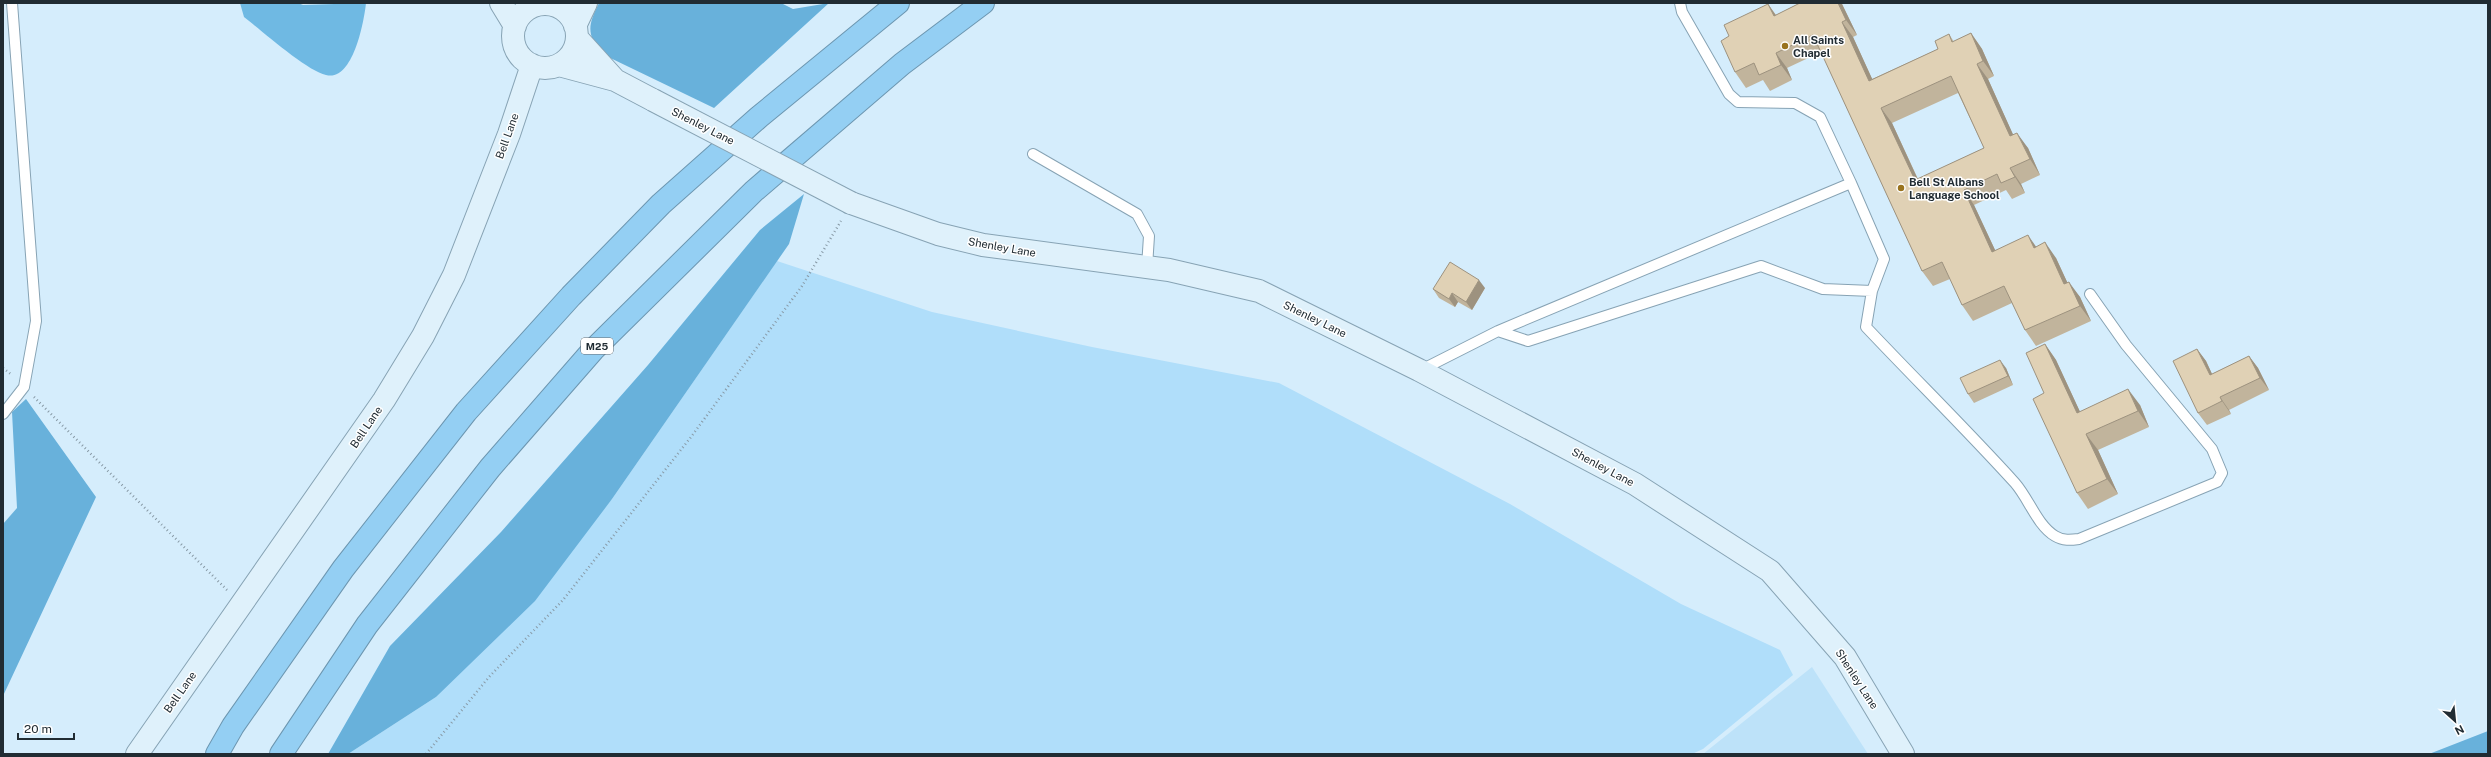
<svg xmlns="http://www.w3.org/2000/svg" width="2491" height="757" viewBox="0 0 2491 757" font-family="'Public Sans',sans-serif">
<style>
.built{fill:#bde2f9}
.green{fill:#b0defa}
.forest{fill:#68b1db}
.water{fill:#6fb9e3}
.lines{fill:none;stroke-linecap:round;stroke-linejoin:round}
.service-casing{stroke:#87a3b4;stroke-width:12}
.secondary-casing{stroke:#87a3b4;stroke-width:24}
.motorway-casing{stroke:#6c96b0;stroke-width:24}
.path{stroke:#889aa6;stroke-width:2.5;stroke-dasharray:1 3;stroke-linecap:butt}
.service{stroke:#fff;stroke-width:10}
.secondary{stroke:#dff1fb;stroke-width:22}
.motorway{stroke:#94cff3;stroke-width:22}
.secondary-bridge-casing{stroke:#87a3b4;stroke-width:24;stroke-linecap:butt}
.secondary-bridge{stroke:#dff1fb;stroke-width:22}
.wall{fill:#c1b49c;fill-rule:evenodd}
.shaded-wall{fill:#9d927f}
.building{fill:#e0d1b5;stroke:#9d927f;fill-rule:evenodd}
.poi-dot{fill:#99731e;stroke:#fff;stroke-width:1.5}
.labels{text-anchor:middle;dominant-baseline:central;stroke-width:3;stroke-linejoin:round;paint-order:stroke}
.shield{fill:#fff;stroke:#646b70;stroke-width:1}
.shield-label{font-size:10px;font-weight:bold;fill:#212c33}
.poi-label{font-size:11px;font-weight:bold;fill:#212c33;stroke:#fff;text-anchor:start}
.street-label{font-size:11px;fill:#212c33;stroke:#fff}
</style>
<rect width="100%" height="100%" fill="#d5edfc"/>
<path class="built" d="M1812,667l56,87h-165z"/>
<path class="green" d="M777,261l155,51 160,35 187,36 231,121 171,100 99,46 13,25 -90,74 -11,5h-1344l88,-57 176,-198z"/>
<path class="forest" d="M599,3h182l12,6 36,-6 -115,105 -112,-54c-16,-20 -14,-29 -3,-51z
M804,194l-15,50 -177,255 -77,102 -99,96 -88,57h-20l62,-108 111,-114 147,-167 112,-135z
M26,399l70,98 -93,199v-172l14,-16 -5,-96z
M2488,731v23h-59z"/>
<path class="water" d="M240,3h58l5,2 63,-2c-2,19 -13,79 -40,72 -19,-4 -65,-45 -82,-58z"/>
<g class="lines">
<defs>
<path id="service" d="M1680,3l2,9 47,82 9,8 57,1 25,14 31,66
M1033,154l104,60 12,22 -2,31
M1498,331l30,10 233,-75 62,23 49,2
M1421,370l77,-39 353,-148 33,76 -12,32 -6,36c50,53 101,103 149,156 14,16 22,42 40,53 8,5 16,4 24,3l138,-57 5,-9 -10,-24 -86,-104 -36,-51
M3,414l21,-27 12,-66 -24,-318"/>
<path id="secondary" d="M501,3l14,23
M513 36a32 32 0 1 1 64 0a32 32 0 1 1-64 0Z
M575,26l11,-23
M577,38l38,42
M559,65l56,15 38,20
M851,203l87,31 45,11 186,25 90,21 160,79 216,114 135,87 75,86 58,97
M137,754l247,-354 39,-64 31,-61 55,-141 23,-69"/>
<path id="motorway" d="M217,754l16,-28 110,-157 123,-157 105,-116 90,-92 98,-87 139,-114
M281,754l86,-129 123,-157 103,-118 161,-159 148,-127 81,-61"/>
</defs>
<use href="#service" class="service-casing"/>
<use href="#secondary" class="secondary-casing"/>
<use href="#motorway" class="motorway-casing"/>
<path class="path" d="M3,368l9,7
M34,397l193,193
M426,754l63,-77 74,-77 128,-163 111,-151 39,-65"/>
<use href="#service" class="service"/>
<use href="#secondary" class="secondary"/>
<use href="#motorway" class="motorway"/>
<defs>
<path id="secondary-bridge" d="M653,100l198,103"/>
</defs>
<use href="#secondary-bridge" class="secondary-bridge-casing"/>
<use href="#secondary-bridge" class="secondary-bridge"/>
</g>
<path class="wall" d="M1800,3h44l-2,1 15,31 -4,2 19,42 66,-30 11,-15 5,8 17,-9 11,16 12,27 -6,3 25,56 15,13 12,27 -19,9 4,9 -13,6 -6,-9 -32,15 21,45 41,-3 20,11 11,24 13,15 11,24 -55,25 -11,-16 -13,-27 -39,18 -11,-16 -12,-26 -17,7 -11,-15 -101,-219 -34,16 5,12 -22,11 -7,-11 -17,8 -11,-16 -6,-36 39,-32 8,11zM1958,93l26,55 -66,31 -26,-56z
M1485,288l-13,22 -14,-8 -3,5 -16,-9 -6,-9z
M2045,344l11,16 24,52 60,-7 9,22 -51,23 20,44 -30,15 -11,-16z
M2197,349l9,12 6,13 37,-18 9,12 11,22 -40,20 2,4 -24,11 -9,-12z
M2006,368l7,17 -39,18 -6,-9z"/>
<path class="shaded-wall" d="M1838,3h3l1,1 15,31 -11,-15z
M1768,4l11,16 -5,-4z
M1842,22l11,15 27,59 -11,-15z
M1971,33l11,16 12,27 -11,-15z
M1776,53l11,15 5,12 -11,-15z
M1977,64l11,15 33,73 -11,-16z
M1881,108l11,15 33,72 -10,-15z
M2017,133l11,15 12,27 -10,-16z
M2010,168l11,16 4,9 -10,-16z
M1964,190l10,15 29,62 -11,-15z
M2028,235l11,16 -5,-3z
M2045,242l11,16 19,41 -11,-15z
M1479,280l6,8 -13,22 -6,-8z
M2069,282l11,15 11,24 -11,-15z
M1452,293l6,9 -3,5 -6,-8z
M2045,344l11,16 32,69 -11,-16z
M2197,349l9,12 12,26 -8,-12z
M2249,356l9,12 11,22 -9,-12z
M2000,360l6,8 7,17 -5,-9z
M2128,389l12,16 9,22 -11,-16z
M2220,397l9,13 2,4 -9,-13z
M2086,434l12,16 20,44 -11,-15z"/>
<path class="building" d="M1800,3h38l8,17 -4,2 27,59 69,-32 -3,-8 14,-7 3,8 19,-9 12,28 -6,3 33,72 7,-3 13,26 -20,9 5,9 -14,6 -4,-9 -33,16 28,62 36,-17 6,13 11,-6 19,42 5,-2 11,24 -55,24 -21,-44 -42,19 -20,-43 -20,9 -109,-236 -37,18 5,12 -22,10 -5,-12 -19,9 -14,-31 8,-5 -5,-11 44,-21 6,12zM1951,76l33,72 -69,32 -34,-72z
M1450,262l29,18 -13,22 -14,-9 -3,6 -16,-10z
M2045,344l32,69 51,-24 10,22 -52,23 21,45 -30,14 -44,-94 11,-6 -18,-40z
M2197,349l13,26 39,-19 11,22 -40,19 2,4 -24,12 -25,-52z
M2000,360l8,16 -40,18 -8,-16z"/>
<g class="poi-dot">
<circle cx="1785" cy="46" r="4"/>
<circle cx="1901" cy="188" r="4"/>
</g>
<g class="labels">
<rect class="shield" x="581" y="338" width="32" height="16" rx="3"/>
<g class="shield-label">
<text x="597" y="346">M25</text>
</g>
<g class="poi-label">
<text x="1793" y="40">All Saints<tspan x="1793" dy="13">Chapel</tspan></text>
<text x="1909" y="182">Bell St Albans<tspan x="1909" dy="13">Language School</tspan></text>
</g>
<g class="street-label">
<text transform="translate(703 126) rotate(27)">Shenley Lane</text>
<text transform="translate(507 136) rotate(-70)">Bell Lane</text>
<text transform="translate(1002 247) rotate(10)">Shenley Lane</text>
<text transform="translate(1315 319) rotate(26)">Shenley Lane</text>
<text transform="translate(366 427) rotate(-56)">Bell Lane</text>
<text transform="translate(1603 467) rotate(28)">Shenley Lane</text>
<text transform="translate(1857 679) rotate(57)">Shenley Lane</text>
<text transform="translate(180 692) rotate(-55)">Bell Lane</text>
</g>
</g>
<rect width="2491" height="757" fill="none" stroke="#212c33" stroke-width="8"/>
<g transform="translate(2455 721) rotate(153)" stroke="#ffffff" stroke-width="3" paint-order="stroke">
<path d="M0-3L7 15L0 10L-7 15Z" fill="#212c33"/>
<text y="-6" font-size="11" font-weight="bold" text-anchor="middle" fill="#212c33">N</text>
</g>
<path d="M18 733v6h56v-6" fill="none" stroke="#212c33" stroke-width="2"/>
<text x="24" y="733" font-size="12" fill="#212c33" stroke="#ffffff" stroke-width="3" paint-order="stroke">20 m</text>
</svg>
